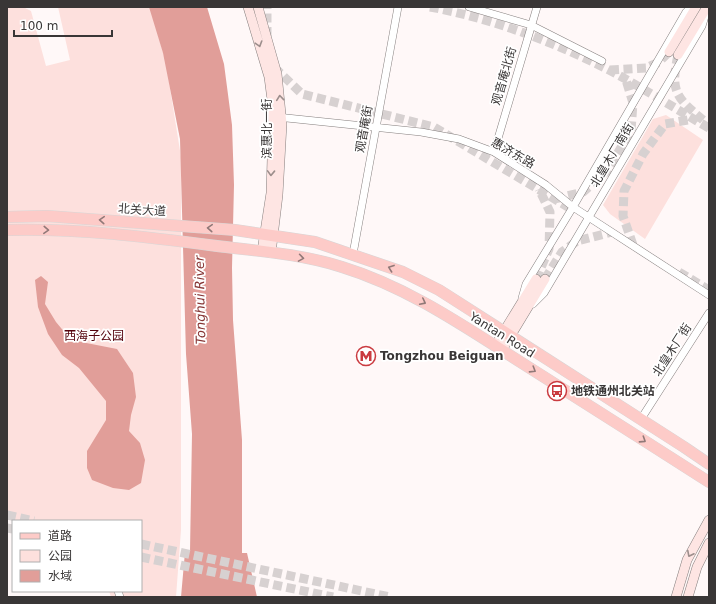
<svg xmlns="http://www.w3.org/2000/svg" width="716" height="604" viewBox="0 0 716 604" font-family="'DejaVu Sans','Noto Sans SC',sans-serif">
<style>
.green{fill:#fde0dd}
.water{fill:#e19e99}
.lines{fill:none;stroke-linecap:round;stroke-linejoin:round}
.secondary-tunnel{stroke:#d7d1d1;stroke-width:9;stroke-dasharray:9 4.5;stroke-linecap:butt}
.street-casing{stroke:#857f7e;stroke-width:8}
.secondary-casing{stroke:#857f7e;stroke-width:10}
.primary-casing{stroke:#d7d7d7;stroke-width:12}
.street{stroke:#fff;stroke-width:7}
.secondary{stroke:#fee5e3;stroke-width:9}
.primary{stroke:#fdcbc8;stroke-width:11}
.oneway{stroke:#9c8e8c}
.oneway2{stroke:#917978}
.labels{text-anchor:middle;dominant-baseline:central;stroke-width:3.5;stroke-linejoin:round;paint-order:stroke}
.street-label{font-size:12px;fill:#393636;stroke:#fff}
.park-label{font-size:12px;fill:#54020b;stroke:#fff}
.poi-label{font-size:12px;font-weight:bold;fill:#393636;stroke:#fff;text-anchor:start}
.water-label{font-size:13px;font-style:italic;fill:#863534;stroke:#fff}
</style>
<rect width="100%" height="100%" fill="#fff8f8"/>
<path class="green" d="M7,7h16l8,4 15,55 24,-6 -12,-53h92l16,56 15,94v373l-5,67h-65l-2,-6h32v-70h-125l-9,-7z
M666,115l37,25 -58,99 -35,-25 -7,-9 50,-86z"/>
<path class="water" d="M149,7h58l17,57 8,61 2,60 -2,83 1,52 9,120v113h5l10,44h-76l4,-45h5l2,-118 -6,-80 -6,-215 -17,-86z
M41,276l7,6 -3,22 11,18 15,18 46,9 16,24 3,24 -5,18 -2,16 11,12 5,17 -4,23 -12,7 -16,-2 -21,-8 -5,-12v-17l19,-31v-19l-27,-33 -17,-13 -14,-21 -10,-27 -3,-27z"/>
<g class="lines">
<path class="secondary-tunnel" d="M430,7c61,11 124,35 179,63 34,18 67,39 100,58
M267,36v-29
M678,55c-8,37 -2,42 25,65
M274,67l28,27 132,33 139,83
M610,70l36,-2 13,-6 10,-10
M555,199l28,-7 24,-21 24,-40 2,-28 -7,-23
M633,245l-10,-29 1,-25 19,-37 22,-30 28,-5
M679,272l30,18
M536,279l13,-30 1,-37 -11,-23
M545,279l17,-27 15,-11 35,-9
M7,515l27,6
M7,528l6,1
M141,544l249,53
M141,557l192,40"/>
<defs>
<path id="street" d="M469,7l62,18 71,36
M277,117l144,15 38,7 35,13 52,33 27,22 136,88
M494,152l43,-145
M353,254l45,-247
M522,298l4,-14 47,-77 113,-195 6,-5
M533,304l11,-11 158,-267 4,-13
M641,419l68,-106
M118,591l2,6"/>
<path id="secondary" d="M248,7l21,70 3,23 1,24 -2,69 -9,58
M258,7l19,67 5,50 -4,71 -7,58
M669,52l27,-45
M678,55l29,-48
M495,346l41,-67
M502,350l43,-71
M676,597l11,-37 22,-40
M688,597l9,-30 12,-24"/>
<path id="primary" d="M7,217l40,-1 188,14 80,12 88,30 36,18 245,157 25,17
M7,230c70,-2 141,7 210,16 42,5 85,8 125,21 62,19 116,55 169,89 67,42 132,84 198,126"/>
</defs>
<use href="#street" class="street-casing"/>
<use href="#secondary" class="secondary-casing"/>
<use href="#primary" class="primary-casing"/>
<use href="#street" class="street"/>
<use href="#secondary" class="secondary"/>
<use href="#primary" class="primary"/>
</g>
<defs><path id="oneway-chevron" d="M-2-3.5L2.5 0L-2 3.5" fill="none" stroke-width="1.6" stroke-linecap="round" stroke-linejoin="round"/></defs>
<g class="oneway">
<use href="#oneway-chevron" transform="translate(259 44) rotate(73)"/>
<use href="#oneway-chevron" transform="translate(280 98) rotate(-96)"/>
<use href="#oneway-chevron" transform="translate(271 173) rotate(92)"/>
<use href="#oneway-chevron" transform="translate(690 554) rotate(117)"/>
</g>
<g class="oneway2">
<use href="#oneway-chevron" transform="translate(102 220) rotate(-176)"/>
<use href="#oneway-chevron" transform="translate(210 228) rotate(-176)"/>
<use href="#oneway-chevron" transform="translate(46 230) rotate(3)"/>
<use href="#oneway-chevron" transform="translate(301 258) rotate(9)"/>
<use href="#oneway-chevron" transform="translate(391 268) rotate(-160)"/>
<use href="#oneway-chevron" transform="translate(423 302) rotate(27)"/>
<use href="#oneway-chevron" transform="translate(533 370) rotate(32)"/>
<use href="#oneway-chevron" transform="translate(643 440) rotate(33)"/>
</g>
<defs>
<symbol id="metro-ring" viewBox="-11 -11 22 22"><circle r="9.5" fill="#fff" stroke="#ca3b40" stroke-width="1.5"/><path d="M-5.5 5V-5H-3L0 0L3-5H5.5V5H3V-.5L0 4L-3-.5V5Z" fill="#ca3b40"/></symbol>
<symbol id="bus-ring" viewBox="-11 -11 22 22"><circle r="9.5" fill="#fff" stroke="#ca3b40" stroke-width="1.5"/><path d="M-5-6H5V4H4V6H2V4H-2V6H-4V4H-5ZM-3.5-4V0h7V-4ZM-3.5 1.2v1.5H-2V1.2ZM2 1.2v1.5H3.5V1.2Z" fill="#ca3b40"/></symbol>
</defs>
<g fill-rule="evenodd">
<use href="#metro-ring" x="355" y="345" width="22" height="22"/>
<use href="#bus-ring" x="546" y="380" width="22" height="22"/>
</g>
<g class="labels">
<g class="street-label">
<text transform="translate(504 76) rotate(-74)">观音庵北街</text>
<text transform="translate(267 129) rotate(-90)">滨惠北一街</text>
<text transform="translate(364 129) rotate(-80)">观音庵街</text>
<text transform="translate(513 153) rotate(30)">惠济东路</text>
<text transform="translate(612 155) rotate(-59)">北皇木厂南街</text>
<text transform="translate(142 210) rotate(4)">北关大道</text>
<text transform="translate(502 335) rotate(32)">Yantan Road</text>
<text transform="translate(672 350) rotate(-57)">北皇木厂街</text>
</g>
<g class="park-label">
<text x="94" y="336">西海子公园</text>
</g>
<g class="poi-label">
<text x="380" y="356">Tongzhou Beiguan</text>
<text x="571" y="391">地铁通州北关站</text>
</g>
<g class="water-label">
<text transform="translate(200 300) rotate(-91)">Tonghui River</text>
</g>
</g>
<rect width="716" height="604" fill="none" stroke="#393636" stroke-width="16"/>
<rect x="12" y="520" width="130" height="72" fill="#ffffff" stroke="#b0afaf"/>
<rect x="20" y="533" width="20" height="6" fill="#fdcbc8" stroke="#b0afaf"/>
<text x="48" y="540" font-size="12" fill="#393636">道路</text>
<rect x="20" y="550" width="20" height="12" fill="#fde0dd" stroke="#b0afaf"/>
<text x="48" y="560" font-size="12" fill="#393636">公园</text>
<rect x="20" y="570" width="20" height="12" fill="#e19e99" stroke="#b0afaf"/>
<text x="48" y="580" font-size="12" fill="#393636">水域</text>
<path d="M14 30v6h98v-6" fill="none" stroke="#393636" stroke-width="2"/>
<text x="20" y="30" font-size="12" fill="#393636" stroke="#ffffff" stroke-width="3" paint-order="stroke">100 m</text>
</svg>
